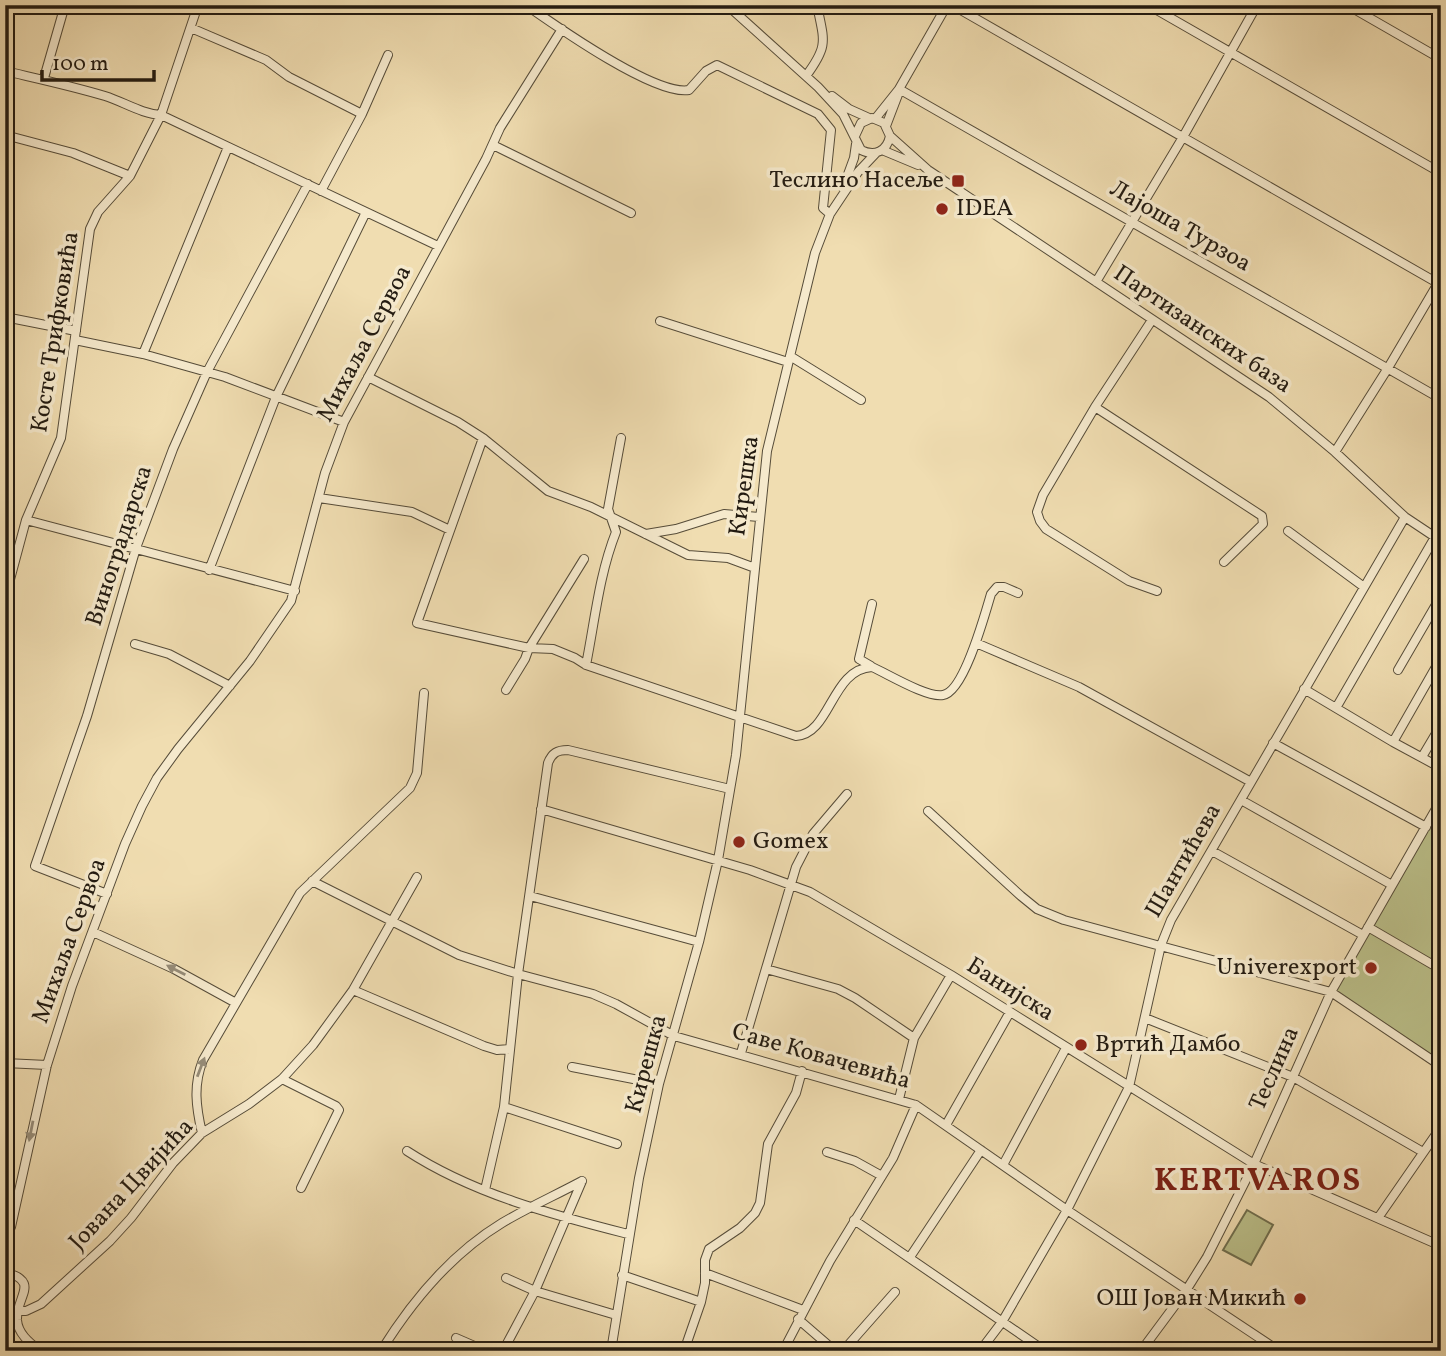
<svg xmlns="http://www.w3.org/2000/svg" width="1446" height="1356" viewBox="0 0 1446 1356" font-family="Vollkorn,serif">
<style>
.green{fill:#bbc08a;stroke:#6f6e4e;stroke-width:2}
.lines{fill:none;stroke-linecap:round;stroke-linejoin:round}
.minor-casing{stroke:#564c39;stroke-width:10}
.minor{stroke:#f5e9cc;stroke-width:8}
.oneway{fill:#968c78}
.poi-dot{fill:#8f2418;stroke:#f5e9cc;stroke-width:2.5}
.labels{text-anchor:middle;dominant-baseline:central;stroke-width:7;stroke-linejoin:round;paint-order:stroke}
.poi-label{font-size:24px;fill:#231b11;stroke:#f5e9cc;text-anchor:end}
.street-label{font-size:24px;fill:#231b11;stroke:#f5e9cc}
.district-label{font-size:32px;font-weight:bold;letter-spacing:2px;fill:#7a1f14;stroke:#f5e9cc}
</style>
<rect width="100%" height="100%" fill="#f0ddb1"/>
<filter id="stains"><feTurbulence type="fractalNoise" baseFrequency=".00286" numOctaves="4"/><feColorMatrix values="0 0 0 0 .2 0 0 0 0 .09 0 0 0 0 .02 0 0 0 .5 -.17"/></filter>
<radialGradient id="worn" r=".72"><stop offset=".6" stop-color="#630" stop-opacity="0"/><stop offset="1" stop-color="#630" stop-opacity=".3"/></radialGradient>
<path class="green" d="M1441,803v262l-108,-73z
M1247,1210l26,15 -22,40 -28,-15z"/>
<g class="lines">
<defs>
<path id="minor" d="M526,5c30,21 129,91 163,85l17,-19 11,-6 101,49 13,16 -8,78 7,6
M727,5l91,82 25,27 18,36c14,7 26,1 29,-14l-6,-13 -12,-5 -11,5 -6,13
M952,5l489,280
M1148,5l293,168
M1347,5l94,54
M1363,14l6,-9
M191,28l75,32 23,17 73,37
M5,71c34,8 67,15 100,25 19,6 37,18 56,19l277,131
M806,76c23,-31 18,-35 11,-71
M44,78l21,-73
M899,89l542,310
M832,96l17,13 20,9
M875,119l24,-30 48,-84
M886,126l13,-34
M5,135l68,18 57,23
M890,136l38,34 341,227 66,55 70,65 36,24
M493,145l138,68
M882,150l36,15
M843,188l11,-30 2,-14
M321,191l41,-77 26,-59
M1096,282l87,-145 74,-132
M5,317l71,14
M1152,320l-57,87 -52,88 -6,17 3,9 6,8 83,52 28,10
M660,321l128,41
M75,340l68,14 82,23 119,45
M143,354l85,-207
M790,356l71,44
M368,377l90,45 25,16 65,53 43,16 97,48 40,3 27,10
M1095,407l167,109 1,8 -39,38
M483,438l-66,185 112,25 24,1 22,9 11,7 210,71c35,-2 35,-67 76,-69 16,7 55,31 71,28 21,-3 42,-81 48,-101l6,-7h7l14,6
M1335,452l53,-84 53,-90
M319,498l93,14 38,18
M26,520l269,71
M1288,531l76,56
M646,534l30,-5 48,-15 35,3
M209,570l67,-173 90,-185
M5,598l21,-78 35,-82 29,-209 8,-17 32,-36 31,-61 37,-110
M976,643l103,44 172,95
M135,644l34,10 61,32
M586,665c9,-45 13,-90 30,-133l-8,-23 13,-71
M871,666l-12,-7 13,-55
M1398,670l43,-74
M1304,689l89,53 48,26
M506,690l19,-31 4,-11 55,-89
M1336,708l99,-171
M1393,742l48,-84
M1273,743l153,84
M1422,757l19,-32
M1241,800l151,85
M541,809l209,61 60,22 141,83 303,189 187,82
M928,811l93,85 16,13 27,11 267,72 110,74
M1212,851l151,84
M312,881l147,74 59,19 75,20 23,10 58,32 242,69 151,105 212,141
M107,894l-72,-28 52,-150 49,-168 37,-99 34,-77 101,-188
M530,896l169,46
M1368,927l67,39 6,-8
M93,932l81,37 62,34
M766,969l72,20 17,9 59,40
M353,990l131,56 13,4 13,-1
M1145,1018l148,59 130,75
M741,1053l55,-186 17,-33 34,-40
M5,1063l42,2
M572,1067l87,17
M282,1079l54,27 3,4 -38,78
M899,1099l15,-61 37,-63
M504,1107l113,37
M946,1125l64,-113
M202,1133c-6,-26 -9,-48 1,-73l97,-167 110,-105 7,-15 7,-80
M407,1151c66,43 146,64 221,83
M827,1152l28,9 27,15
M1003,1165l63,-117
M485,1190l19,-83 14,-133 30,-211c4,-10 9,-13 20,-13l162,39
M1378,1218l63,-91
M854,1220l191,131
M5,1235l6,-8 36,-162 25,-79 53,-142 17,-38 15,-28 21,-29 72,-88 41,-60 34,-128 19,-51 142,-263 14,-31 62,-99
M910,1257l71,-107
M5,1272c36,10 11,24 12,48 1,14 13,23 23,31
M705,1273l98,37
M622,1275l79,27
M506,1278l29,13 81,24
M18,1311h8l15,-7 69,-63 21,-23 42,-55 29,-30 47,-29 33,-25 31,-34 40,-55 64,-113
M798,1319l37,32
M456,1338l30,13
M381,1351c31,-50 70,-97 121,-128 25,-15 54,-28 80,-42
M503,1351l32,-60 47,-110
M611,1351l28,-173 20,-94 40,-142 19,-82 18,-105 31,-304 48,-198 15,-39 28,-42 18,-19
M684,1351l17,-49 4,-19v-23l4,-11 31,-21 15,-15 5,-10 8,-59 28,-51 6,-22
M783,1351l47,-90 63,-103 23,-53
M843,1351l52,-59
M980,1351l22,-29 65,-112 62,-123 32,-142 10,-25 234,-403
M1141,1351l46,-62 20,-32 47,-93 77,-172 110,-192"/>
</defs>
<use href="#minor" class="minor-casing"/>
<use href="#minor" class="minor"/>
</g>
<defs><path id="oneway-solid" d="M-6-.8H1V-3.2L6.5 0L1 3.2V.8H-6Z" transform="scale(1.75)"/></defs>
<g class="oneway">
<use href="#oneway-solid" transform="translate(176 970) rotate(-153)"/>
<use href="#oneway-solid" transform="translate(201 1067) rotate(-69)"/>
<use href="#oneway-solid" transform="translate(31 1131) rotate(101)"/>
</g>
<g class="poi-dot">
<rect x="951" y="174" width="14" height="14" rx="3.5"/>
<circle cx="942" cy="209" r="7"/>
<circle cx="739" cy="842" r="7"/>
<circle cx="1371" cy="968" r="7"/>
<circle cx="1081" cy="1045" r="7"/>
<circle cx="1300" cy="1299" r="7"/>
</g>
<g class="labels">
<g class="poi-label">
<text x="944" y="181">Теслино Насеље</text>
<text x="956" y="209" text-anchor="start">IDEA</text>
<text x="753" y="842" text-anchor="start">Gomex</text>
<text x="1357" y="968">Univerexport</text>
<text x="1095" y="1045" text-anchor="start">Вртић Дамбо</text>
<text x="1286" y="1299">ОШ Јован Микић</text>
</g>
<g class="street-label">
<text transform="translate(1180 227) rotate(30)">Лајоша Турзоа</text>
<text transform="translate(1202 330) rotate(34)">Партизанских база</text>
<text transform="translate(56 332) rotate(-81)">Косте Трифковића</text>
<text transform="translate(365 344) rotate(-62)">Михаља Сервоа</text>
<text transform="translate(745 486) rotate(-82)">Кирешка</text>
<text transform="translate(120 546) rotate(-72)">Виноградарска</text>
<text transform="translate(1184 861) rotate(-60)">Шантићева</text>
<text transform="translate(70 941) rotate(-70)">Михаља Сервоа</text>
<text transform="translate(1010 990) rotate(32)">Банијска</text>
<text transform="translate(821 1057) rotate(16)">Саве Ковачевића</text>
<text transform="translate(647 1064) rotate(-75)">Кирешка</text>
<text transform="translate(1275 1069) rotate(-66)">Теслина</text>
<text transform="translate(132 1185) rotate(-47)">Јована Цвијића</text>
</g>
<g class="district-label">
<text x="1258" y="1182">KERTVAROS</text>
</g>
</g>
<rect width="1446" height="1356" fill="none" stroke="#f0ddb1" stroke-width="28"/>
<rect x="7" y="7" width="1432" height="1342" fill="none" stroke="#231b11" stroke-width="3.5"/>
<rect x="14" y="14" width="1418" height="1328" fill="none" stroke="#231b11" stroke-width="2"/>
<path d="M42 70v10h112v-10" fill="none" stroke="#231b11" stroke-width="3.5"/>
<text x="52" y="70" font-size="21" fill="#231b11" stroke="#f5e9cc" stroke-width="5" paint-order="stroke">100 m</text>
<rect width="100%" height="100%" filter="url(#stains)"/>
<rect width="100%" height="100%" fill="url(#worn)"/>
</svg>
